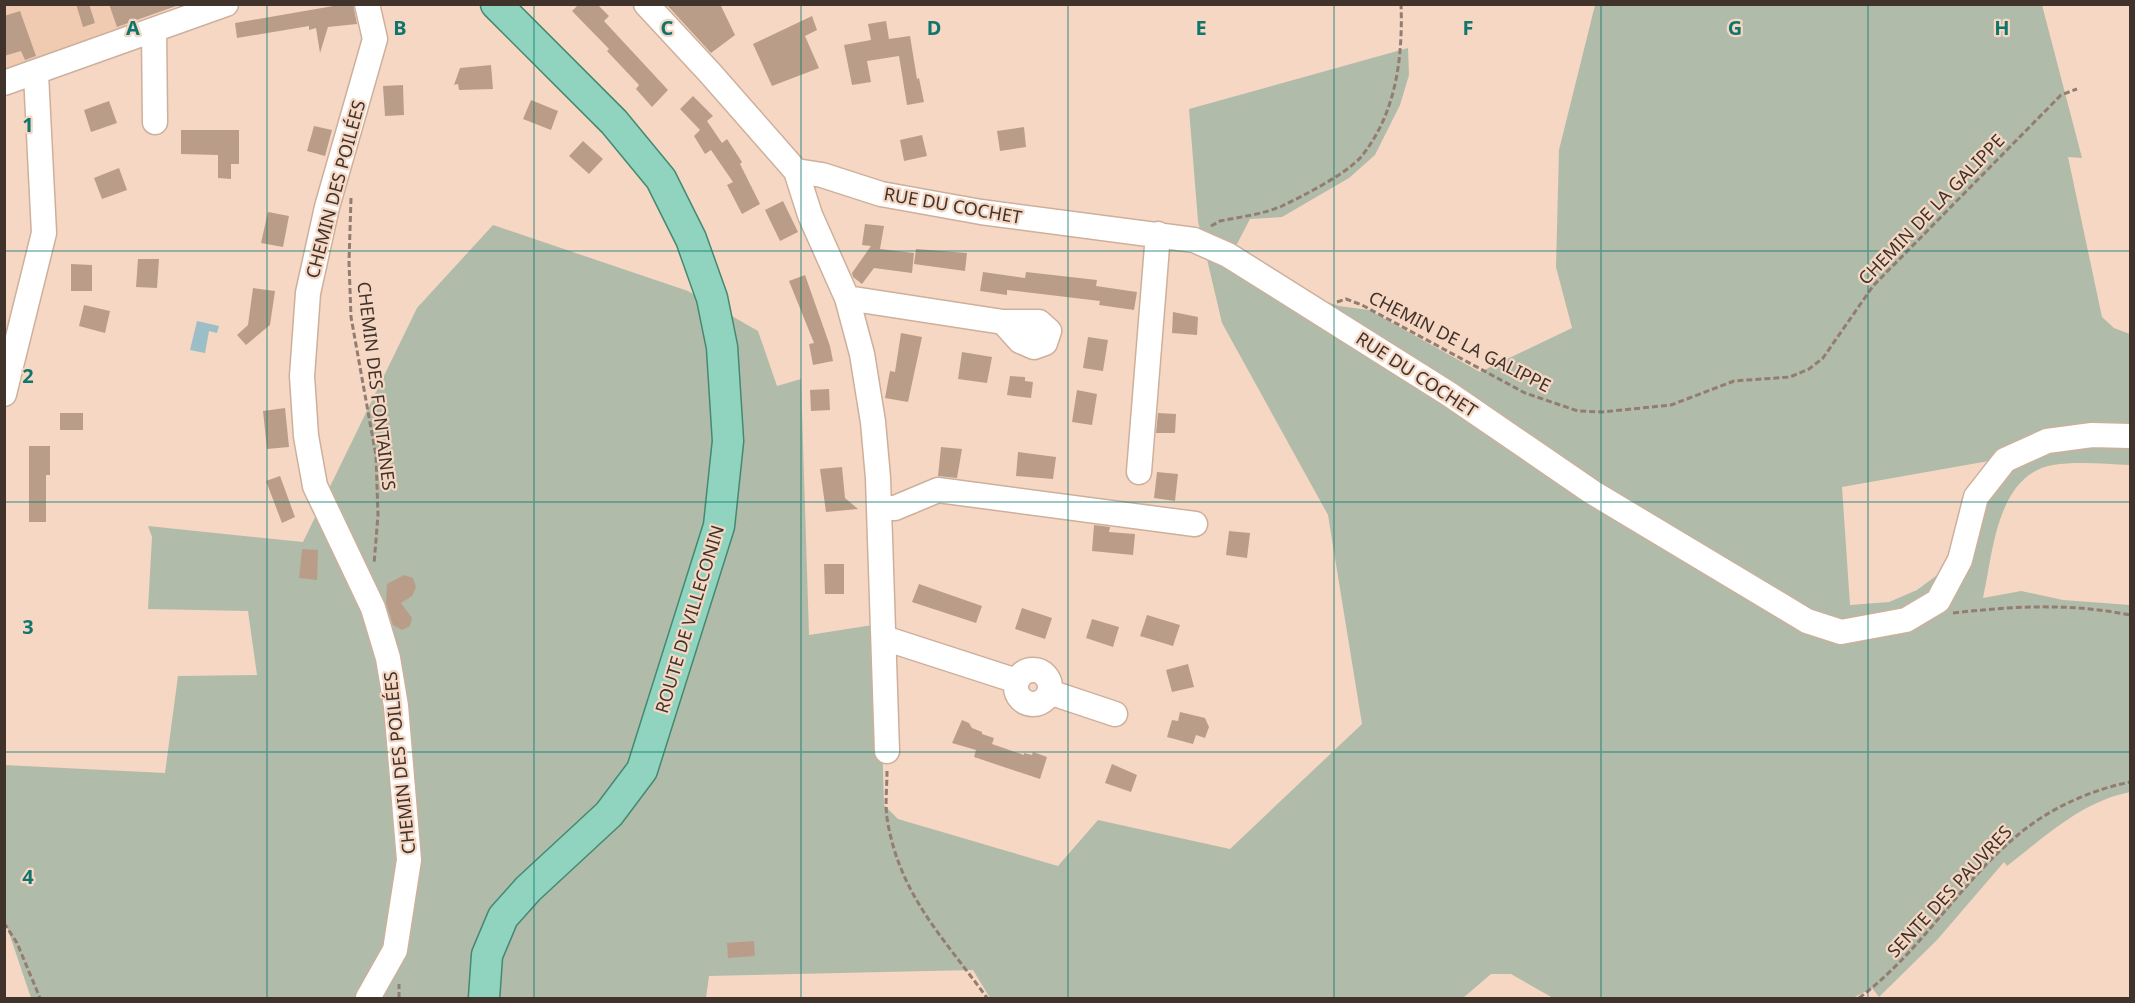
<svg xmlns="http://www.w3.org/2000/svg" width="2135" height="1003" viewBox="0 0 2135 1003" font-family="'Noto Sans',sans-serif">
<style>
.built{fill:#f0cbb1}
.green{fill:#b0bca9;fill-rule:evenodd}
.water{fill:#9bbec7}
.building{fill:#ba9d89}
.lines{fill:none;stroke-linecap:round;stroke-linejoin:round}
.minor-casing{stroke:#cdb09c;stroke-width:27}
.major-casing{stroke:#448970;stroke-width:33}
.path{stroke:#927d70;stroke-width:3;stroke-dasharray:6 3;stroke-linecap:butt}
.minor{stroke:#fff;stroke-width:24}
.major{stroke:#90d4bf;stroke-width:30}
.grid{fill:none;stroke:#0f766e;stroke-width:1.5;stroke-opacity:0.55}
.labels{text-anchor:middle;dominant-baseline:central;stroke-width:4.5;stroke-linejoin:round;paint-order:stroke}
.street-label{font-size:18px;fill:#3f332b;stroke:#f6d7c3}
.grid-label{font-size:20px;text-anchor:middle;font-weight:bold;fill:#0f766e;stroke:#f6d7c3;stroke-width:4.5;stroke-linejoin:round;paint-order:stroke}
</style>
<rect width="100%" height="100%" fill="#f6d7c3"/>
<path class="built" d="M5,5h119l10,25 -129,46z"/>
<path class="green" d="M1595,5h447l40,153 -14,-1 34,160 12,11 16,6v131c-25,-1 -52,-4 -77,0 -57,10 -60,89 -70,133l38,-7 42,9 67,5v187c-49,10 -84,44 -123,74l-3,-4 -67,78 -58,57 -7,-9 -19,10h-300l-42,-24h-20l-28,24h-473l-17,-28 -264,6 -3,22h-675l-26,-77 -1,-156 161,8 13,-97 79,-1 -9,-64 -100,-2 4,-72 -4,-11 155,16 114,-234 76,-83 195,66 70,40 19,55 24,-7 8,256 70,-11 5,181 14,14 160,47 40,-46 132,29 132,-125 -34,-209 -106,-192 -24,-102 -9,-112 219,-61 1,27 -9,30 -25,50 -26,23 -67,39 -32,2 -25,48 114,39 30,4 111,62 92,-44 -16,-61 3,-117zM2017,456l-54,69 -11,39 -35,26 -28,12 -39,3 -8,-118z"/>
<path class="water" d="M197,321l22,5 -2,7 -8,-2 -4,22 -15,-3z"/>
<path class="building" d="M76,4h13l6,19 -12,4z
M109,4h73l-65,23z
M345,4h8l4,20 -29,3 -8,26 -4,-25 -7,2v-4l-72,12 -2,-15z
M579,4h18l12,12 -5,5 64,69 -16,17 -16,-18 3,-4 -32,-34 2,-2 -37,-38z
M666,4h54l15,31 -24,18z
M20,11l16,45 -11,4 -4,-9 -17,5v-40z
M812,16l5,14 -12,6 14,32 -47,18 -19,-42z
M886,21l3,18 21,-3 7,43 2,-1 5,24 -17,3 -8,-49 -32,5 4,21 -19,3 -8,-40 27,-5 -3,-16z
M491,65l2,24 -34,1 -1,-6 -4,1 6,-17z
M403,85l1,30 -19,1 -2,-30z
M693,96l20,20 -6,5 15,22 5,-4 15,23 -2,2 20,40 -18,10 -15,-29 6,-3 -22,-32 -6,4 -11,-18 6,-6 -20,-21z
M531,100l27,11 -7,19 -28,-11z
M109,101l8,22 -26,9 -7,-22z
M314,126l18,4 -7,26 -18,-5z
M1024,127l2,20 -26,4 -3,-20z
M181,130h58v34h-8v15l-13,-1v-23l-37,-1z
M922,135l5,21 -23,5 -4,-21z
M583,141l20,18 -14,15 -20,-18z
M119,168l8,22 -25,9 -8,-21z
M783,201l15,31 -18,9 -15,-31z
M268,212l21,4 -6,31 -22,-4z
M865,224l19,2 -4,23 34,4 -2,20 -38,-5 -12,16 -9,-7 -1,-4 19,-27 -9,-1z
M916,249l51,4 -2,18 -51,-7z
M138,259h21l-2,29 -21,-1z
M71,264l21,1v26h-21z
M983,272l42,6 1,-6 71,8 -1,6 41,6 -3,18 -35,-5 1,-4 -93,-11v5l-27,-4z
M805,275l25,71 3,15 -20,4 -4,-21 5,-1 -25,-62z
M253,288l22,3 -5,34 -24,20 -9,-10 11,-10z
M84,305l26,6 -5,22 -26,-7z
M1173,312l25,5 -1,18 -25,-2z
M901,333l21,4 -14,65 -23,-4 5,-27 5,1z
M1088,337l20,3 -5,31 -20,-3z
M962,352l30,5 -5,26 -29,-4z
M1010,376l15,1v4l8,1 -2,16 -24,-3z
M829,389l1,21 -19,1 -1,-21z
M1077,390l20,4 -5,31 -20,-3z
M285,408l4,39 -22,2 -4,-38z
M60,413h23v17h-23z
M1158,413l18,1 -1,19h-19z
M29,446h21v29h-4v47h-17z
M941,447l21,2 -5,29 -19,-2z
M1018,452l38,5 -3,22 -37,-3z
M842,467l3,31 13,11 -32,3 -6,-43z
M1157,472l21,2 -3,27 -21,-3z
M280,476l15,41 -13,6 -16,-42z
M1094,525l16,2 -1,5 26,2 -2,21 -41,-4z
M1229,531l21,2 -3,25 -21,-3z
M302,549l16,1 -1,30 -18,-2z
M824,564h20v30h-19z
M404,575l9,3 3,9 -4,9 -11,7 11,15 -2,8 -8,4 -9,-5 -7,-22 1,-19z
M919,584l63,22 -6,17 -64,-21z
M1022,608l30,10 -7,21 -30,-10z
M1147,615l33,10 -7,21 -33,-10z
M1092,619l27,8 -6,20 -27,-9z
M1188,664l6,23 -22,5 -6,-22z
M1180,712l25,6 4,9 -4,11 -9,-3 -3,9 -26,-7 5,-17 6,1z
M962,720l7,3 3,5 10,4v2l12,4 -2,6 32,11v-2l8,2 1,-3 14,5 -7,22 -66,-22 2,-7 -24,-7z
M1112,764l25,11 -6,17 -26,-9z
M754,941l1,15 -27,2 -1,-15z"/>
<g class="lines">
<defs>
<path id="minor" d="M367,4l8,35 -48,168 -19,86 -6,83 4,60 9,50 58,122 15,50 8,48 13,154 -14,90 -27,48
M646,4l64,69 86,98 14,44 37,83 15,56 11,68 5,56 9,273
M154,30l1,92
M4,83l222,-79
M796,171l26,4 59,19 100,18 213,28 34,15 221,139 143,98 215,129 34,11 65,-12 32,-19 22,-41 16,-63 29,-37 42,-19 45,-6 38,1
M847,298l156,24 17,19 14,6 11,-4 4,-12 -10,-9h-36
M4,394l40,-161 -8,-159
M1139,472l19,-238
M879,508h16l43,-18 257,34
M884,638l133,43
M1016 687a17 17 0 1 1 34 0a17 17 0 1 1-34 0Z
M1049,692l66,22"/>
<path id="major" d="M484,998l3,-43 16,-38 25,-28 81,-75 33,-44 77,-244 9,-85 -6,-94 -10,-49 -21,-59 -30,-60 -47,-57 -118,-118"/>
</defs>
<use href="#minor" class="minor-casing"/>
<use href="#major" class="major-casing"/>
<path class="path" d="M351,198l-2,64 2,55 25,139 2,59 -4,49
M1211,226l9,-5c20,-4 44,-7 62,-15 21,-10 64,-32 79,-49 35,-43 42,-99 40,-153
M1337,302l9,-3 16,6 163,88 53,18 24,1 69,-7 63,-24 56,-4 19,-8 14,-11 50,-72 188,-191 16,-6
M1953,613c61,-7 118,-10 177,2
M887,771c0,15 -2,32 0,47 12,77 57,120 100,180
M4,923l13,20 23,55
M399,998v-14
M1859,998c63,-47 101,-116 160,-164 31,-26 72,-44 111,-52"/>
<use href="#minor" class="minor"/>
<use href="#major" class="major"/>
</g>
<path class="grid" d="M267,4v994M534,4v994M801,4v994M1068,4v994M1334,4v994M1601,4v994M1868,4v994M4,251h2126M4,502h2126M4,752h2126"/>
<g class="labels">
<g class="street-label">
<text transform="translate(335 189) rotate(-75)">CHEMIN DES POILÉES</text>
<text transform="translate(953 205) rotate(10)">RUE DU COCHET</text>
<text transform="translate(1931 209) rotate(-46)">CHEMIN DE LA GALIPPE</text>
<text transform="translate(1460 341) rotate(27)">CHEMIN DE LA GALIPPE</text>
<text transform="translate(1417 374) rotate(33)">RUE DU COCHET</text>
<text transform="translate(377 386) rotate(83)">CHEMIN DES FONTAINES</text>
<text transform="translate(689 619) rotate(-73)">ROUTE DE VILLECONIN</text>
<text transform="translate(399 763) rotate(-96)">CHEMIN DES POILÉES</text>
<text transform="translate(1949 891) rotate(-47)">SENTE DES PAUVRES</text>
</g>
</g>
<g class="grid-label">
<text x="133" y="35">A</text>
<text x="400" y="35">B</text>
<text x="667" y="35">C</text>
<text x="934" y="35">D</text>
<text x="1201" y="35">E</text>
<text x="1468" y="35">F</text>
<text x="1735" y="35">G</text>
<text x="2002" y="35">H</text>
<text x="28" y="132">1</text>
<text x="28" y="383">2</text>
<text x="28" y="634">3</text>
<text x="28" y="884">4</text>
</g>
<rect width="2135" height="1003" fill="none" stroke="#3f332b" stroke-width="12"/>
</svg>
